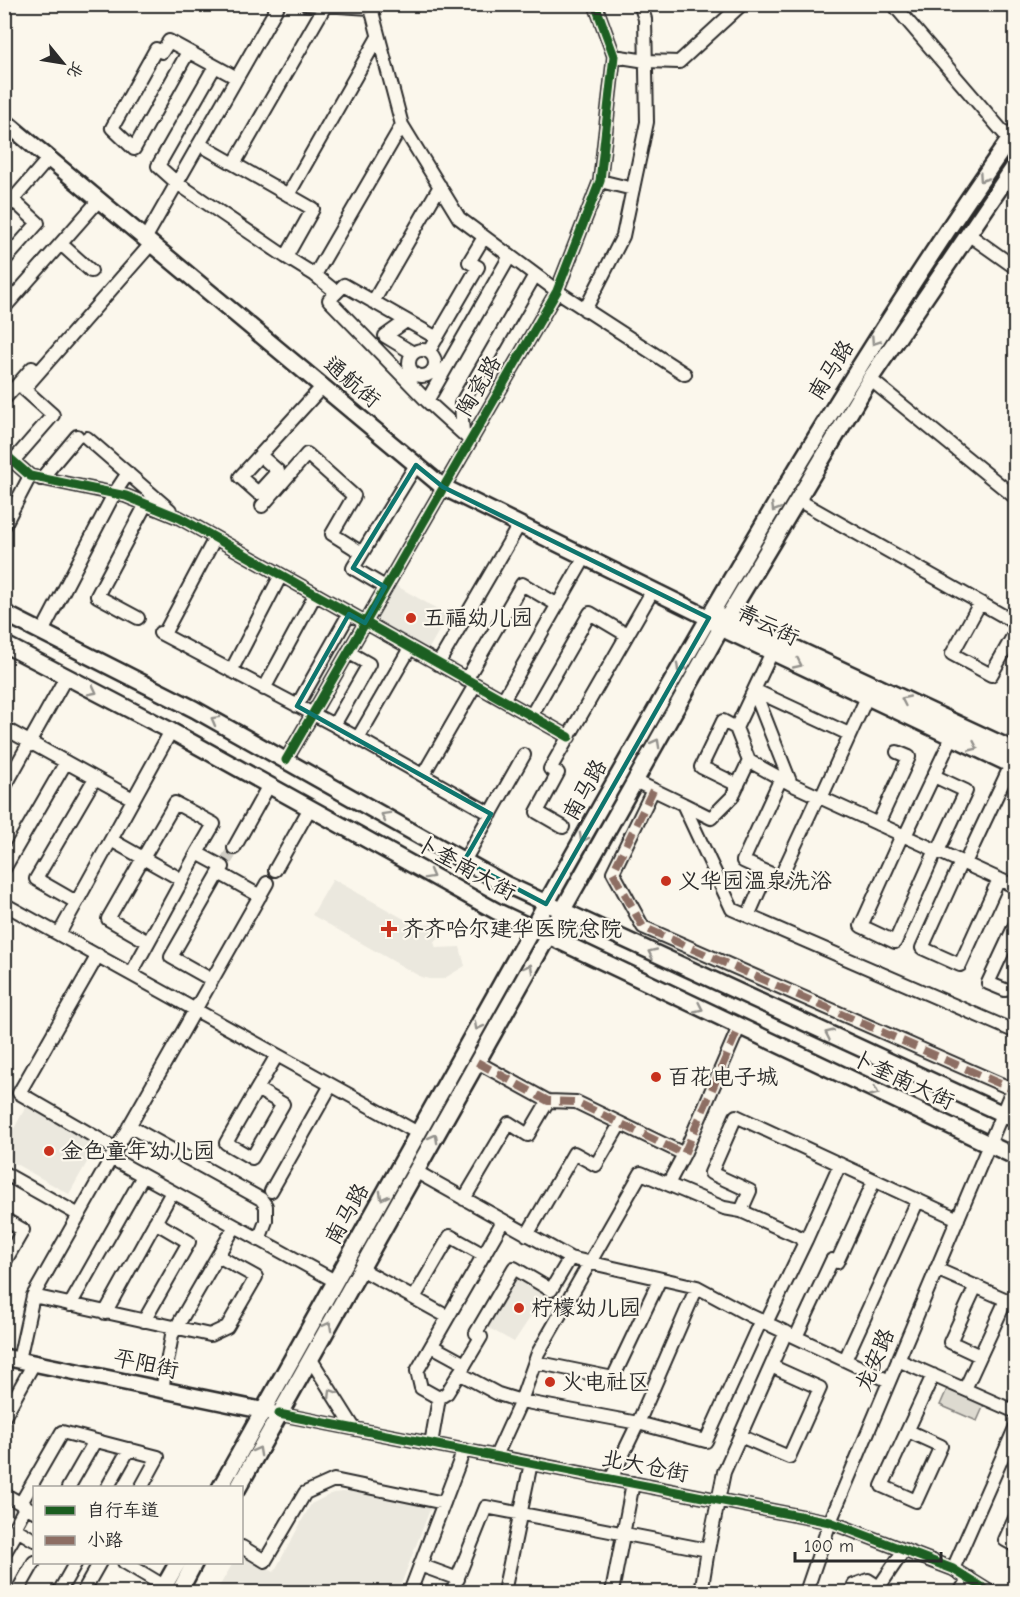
<svg xmlns="http://www.w3.org/2000/svg" width="1020" height="1597" viewBox="0 0 1020 1597" font-family="'Comic Neue','LXGW WenKai TC',sans-serif">
<style>
.built{fill:#ebe8de}
.green{fill:#dddad0;stroke:#84827e;stroke-width:1.5}
.lines{fill:none;stroke-linecap:round;stroke-linejoin:round}
.minor-tunnel{stroke:#d1cec5;stroke-width:12;stroke-dasharray:12 6;stroke-linecap:butt}
.minor-casing{stroke:#2b2b2b;stroke-width:16}
.major-casing{stroke:#2b2b2b;stroke-width:20}
.minor{stroke:#fbf7ec;stroke-width:12}
.major{stroke:#fbf7ec;stroke-width:15}
.quiet{stroke:#8d6e63;stroke-width:8;stroke-dasharray:15 8;stroke-linecap:butt}
.cycleway-casing{stroke:#fbf7ec;stroke-width:13}
.cycleway{stroke:#1b5e20;stroke-width:9}
.oneway{stroke:#93918c}
.marked{fill:none;stroke:#0f766e;stroke-width:4.5;stroke-linejoin:round}
.poi-dot{fill:#c8321e;stroke:#fbf7ec;stroke-width:2}
.labels{text-anchor:middle;dominant-baseline:central;stroke-width:4.5;stroke-linejoin:round;paint-order:stroke}
.street-label{font-size:22px;fill:#2b2b2b;stroke:#fbf7ec}
.poi-label{font-size:22px;fill:#2b2b2b;stroke:#fbf7ec;text-anchor:start}
</style>
<rect width="100%" height="100%" fill="#fbf7ec"/>
<filter id="ink" filterUnits="userSpaceOnUse"><feTurbulence type="fractalNoise" baseFrequency=".0167" numOctaves="2"/><feDisplacementMap in="SourceGraphic" scale="12" xChannelSelector="R" yChannelSelector="G"/><feConvolveMatrix kernelMatrix="1 2 1 2 8 2 1 2 1" color-interpolation-filters="sRGB"/></filter>
<g filter="url(#ink)">
<path class="built" d="M395,585l53,30 -20,35 -53,-30z
M333,879l80,45 26,1 3,6 -2,6 -6,5 2,6 24,-1 5,19 -22,13h-14l-8,-2 -109,-62z
M28,1103l70,40 -29,51 -64,-36v-13z
M518,1274l13,7 -3,5 15,9 -4,7 3,2 -6,10 -3,-1 -19,29 -27,-15z
M352,1491l54,7 25,9 -33,85h-182l17,-29 9,-1v-9l32,19 37,-68 22,-11z"/>
<path class="green" d="M947,1389l37,16 -7,16 -37,-16z"/>
<g class="lines">
<path class="minor-tunnel" d="M226,861l8,-13"/>
<defs>
<path id="minor" d="M306,4l64,4
M370,4l32,121 57,93 98,73 128,83
M893,4l116,135 7,6
M188,52l-54,97 -22,-21 44,-79 6,3 7,-11 68,37
M614,56l32,5 33,1 63,-58
M215,66l-57,100 19,17 109,74
M199,144l114,65 -27,48 29,18 21,17
M234,164l91,-158
M600,181l33,8
M288,195l90,-158
M4,210l45,-52
M968,234l48,34
M145,239l134,-235
M61,244l30,27
M4,261l34,-38 -25,-23
M315,275l87,-150
M373,302l67,-116
M4,308l95,-108
M585,310l38,-74 24,-114 -2,-103 -5,-15
M406,321l-21,15 28,17
M437,338l-93,-53 -15,15 98,101 43,39
M409 363a13 13 0 1 1 26 0a13 13 0 1 1-26 0Z
M429,351l49,-84 -9,-5 15,-25
M870,379l146,119
M21,387l-3,-3 14,-16 6,5
M4,399l14,-15
M427,401l83,-145
M463,433l-2,-29 74,-129
M87,438l83,72
M4,453l26,23 96,20 54,22 389,219
M261,456l17,15 -20,22 -18,-16 82,-90
M13,461l40,-46 -29,-26 127,-145
M41,479l36,-43
M798,500l218,123
M262,506l45,-52 47,42 -22,38 30,19
M4,526l26,-50
M385,587l-32,-19 63,-103
M980,603l-28,51 39,21 25,-44
M138,618l-41,-22 49,-92
M42,632l72,-138 14,-21
M160,633l174,92 35,-61 -21,-12
M164,634l51,-96
M772,652l-18,38 95,44
M438,664l81,-139
M231,671l50,-96
M466,680l56,-96 36,21
M264,689l51,-94
M503,700l82,-143
M297,706l52,-92
M531,716l59,-103 37,22
M334,725l157,89
M4,728l129,71
M736,728l18,-38 37,94
M358,738l52,-90
M286,760l271,-469 43,-110 14,-125 -19,-52
M423,775l52,-90
M934,776l32,15 -28,60
M781,778l-38,83 37,17 38,-82
M635,781l48,23 49,105 284,123
M738,785l-37,-18 22,-46 13,7 13,33
M4,788l62,-111
M653,790l-40,82 30,55 369,162
M821,798l46,-101
M683,804l28,14 21,-21 17,-36 42,23 225,103
M878,824l31,-67 -12,-5
M563,827l-26,-15 21,-39 -8,-4 103,-179
M902,835l-41,91 34,16 41,-92
M905,836l47,-99
M111,840l32,18 32,-55 39,21 -17,29
M234,848l35,-63
M464,861l60,-106
M961,862l-39,86 38,17 39,-86
M965,863l46,-98
M4,869l62,-107
M275,870l35,-62
M76,902l-40,-23 59,-101
M4,904l414,229
M748,916l19,-43
M59,934l112,-203
M148,942l-40,-23 35,-61 39,22
M98,955l-79,138 97,56
M131,974l66,-121 26,14 -4,6
M212,980l-41,-23 48,-84 41,23
M1005,990l-17,-7 28,-60
M477,1062l71,39 28,1 108,52 55,-127
M257,1089l26,15 -31,54 -26,-15z
M257,1089l20,-34
M129,1126l132,73 5,7v15l-7,19
M111,1158l224,123
M415,1171l155,87 127,29 52,28 140,66
M4,1173l75,42
M668,1184l16,-30
M271,1191l60,-106
M464,1199l45,-76 19,12 20,-34
M4,1219l19,11 -19,33
M527,1235l47,-82 22,12 24,-41
M806,1240l34,-76
M361,1269l87,48 55,-96
M936,1269l80,35
M976,1286l-26,56 30,14
M697,1287l-59,136 68,18 55,-121
M33,1296l177,39 17,-8 29,-50 -38,-21
M414,1298l36,-62 34,19
M70,1305l73,-129
M105,1313l67,-121
M144,1321l45,-79 -34,-20
M766,1323l40,-83 -65,-29 9,-20 -39,-18 25,-57 222,103
M796,1337l36,-77 5,2 37,-81
M310,1358l44,70
M19,1360l14,-64 234,-413
M845,1360l73,-160
M898,1360l118,52
M535,1362l78,16 47,-99
M465,1364l16,-27 -5,-4 38,-65 37,22 19,-32
M459,1373l39,21 23,7 17,-48 103,-180 83,35 17,3
M965,1389l41,-89
M162,1390l10,-55 63,-109
M439,1398l-18,-10 -4,-17 31,-54
M279,1414l551,108 123,47 37,23
M4,1417l30,-54
M908,1431l33,15 -25,55 -34,-15 51,-111
M740,1436l49,21 31,-69 -49,-22
M431,1444l8,-46 8,-5 18,-29 -33,-18
M496,1456l25,-55 117,22 -27,56
M68,1488l27,-47
M107,1488l22,-39
M4,1494l30,17
M21,1503l41,-71 96,25 -17,31
M26,1506l-12,22 20,12
M1016,1516l-11,24 11,6
M242,1547l23,14 40,-68 29,-13 110,23
M4,1554l14,-24
M124,1562l40,24
M420,1565l38,14
M953,1569l63,-143
M17,1592l17,-30
M59,1592l17,-30
M83,1592l17,-30
M410,1592l54,-142
M452,1592l34,-85 222,43 16,-78 62,-140
M504,1592l27,-129
M612,1592l21,-109
M701,1592l7,-42
M806,1592l24,-70 185,-439
M852,1592l2,-7 14,-5 11,7 25,-37
M960,1592l9,-14"/>
<path id="major" d="M4,121l439,366 266,131 12,10 295,139
M4,613l190,96 311,175 511,236
M718,617h10l288,134
M4,644l167,87 325,180 520,246
M4,1357l266,55
M220,1488c116,-208 232,-415 347,-622 141,-250 284,-501 449,-736
M238,1488l483,-860 149,-249 146,-215
M161,1592l17,-30
M179,1592l16,-30"/>
</defs>
<use href="#minor" class="minor-casing"/>
<use href="#major" class="major-casing"/>
<use href="#minor" class="minor"/>
<use href="#major" class="major"/>
<path class="quiet" d="M653,790l-40,82 30,55 369,162
M477,1062l71,39 28,1 108,52 55,-127"/>
<defs>
<path id="cycleway" d="M4,453l26,23 96,20 54,22 389,219
M286,760l271,-469 43,-110 14,-125 -19,-52
M279,1414l551,108 123,47 37,23"/>
</defs>
<use href="#cycleway" class="cycleway-casing"/>
<use href="#cycleway" class="cycleway"/>
</g>
<defs><path id="oneway-chevron" d="M-2-3.5L2.5 0L-2 3.5" fill="none" stroke-width="1.6" stroke-linecap="round" stroke-linejoin="round" transform="scale(1.5)"/></defs>
<g class="oneway">
<use href="#oneway-chevron" transform="translate(983 178) rotate(124)"/>
<use href="#oneway-chevron" transform="translate(875 341) rotate(124)"/>
<use href="#oneway-chevron" transform="translate(775 508) rotate(121)"/>
<use href="#oneway-chevron" transform="translate(798 664) rotate(25)"/>
<use href="#oneway-chevron" transform="translate(680 668) rotate(120)"/>
<use href="#oneway-chevron" transform="translate(93 691) rotate(27)"/>
<use href="#oneway-chevron" transform="translate(905 700) rotate(-155)"/>
<use href="#oneway-chevron" transform="translate(215 720) rotate(-151)"/>
<use href="#oneway-chevron" transform="translate(656 743) rotate(-61)"/>
<use href="#oneway-chevron" transform="translate(974 747) rotate(25)"/>
<use href="#oneway-chevron" transform="translate(385 816) rotate(-151)"/>
<use href="#oneway-chevron" transform="translate(583 838) rotate(119)"/>
<use href="#oneway-chevron" transform="translate(430 875) rotate(29)"/>
<use href="#oneway-chevron" transform="translate(652 953) rotate(-155)"/>
<use href="#oneway-chevron" transform="translate(529 968) rotate(-61)"/>
<use href="#oneway-chevron" transform="translate(699 1008) rotate(25)"/>
<use href="#oneway-chevron" transform="translate(478 1026) rotate(119)"/>
<use href="#oneway-chevron" transform="translate(829 1034) rotate(-155)"/>
<use href="#oneway-chevron" transform="translate(875 1092) rotate(25)"/>
<use href="#oneway-chevron" transform="translate(434 1138) rotate(-61)"/>
<use href="#oneway-chevron" transform="translate(383 1196) rotate(119)"/>
<use href="#oneway-chevron" transform="translate(328 1326) rotate(-61)"/>
<use href="#oneway-chevron" transform="translate(332 1393) rotate(-122)"/>
<use href="#oneway-chevron" transform="translate(258 1451) rotate(-61)"/>
</g>
</g>
<path class="marked" d="M416,465l27,22 266,131 -163,286 -82,-43 27,-47 -194,-108 52,-92 16,9 20,-36 -32,-19z"/>
<g class="poi-dot">
<circle cx="411" cy="618" r="6"/>
<circle cx="666" cy="881" r="6"/>
<path d="M386 920h6v6h6v6h-6v6h-6v-6h-6v-6h6z"/>
<circle cx="656" cy="1077" r="6"/>
<circle cx="49" cy="1151" r="6"/>
<circle cx="519" cy="1308" r="6"/>
<circle cx="550" cy="1382" r="6"/>
</g>
<g class="labels">
<g class="street-label">
<text transform="translate(831 370) rotate(-58)">南马路</text>
<text transform="translate(352 382) rotate(40)">通航街</text>
<text transform="translate(479 386) rotate(-60)">陶瓷路</text>
<text transform="translate(768 625) rotate(26)">青云街</text>
<text transform="translate(585 790) rotate(-61)">南马路</text>
<text transform="translate(466 868) rotate(29)">卜奎南大街</text>
<text transform="translate(903 1080) rotate(25)">卜奎南大街</text>
<text transform="translate(347 1214) rotate(-61)">南马路</text>
<text transform="translate(875 1360) rotate(-67)">龙安路</text>
<text transform="translate(146 1364) rotate(12)">平阳街</text>
<text transform="translate(645 1466) rotate(11)">北大仓街</text>
</g>
<g class="poi-label">
<text x="423" y="618">五福幼儿园</text>
<text x="678" y="881">义华园温泉洗浴</text>
<text x="402" y="929">齐齐哈尔建华医院总院</text>
<text x="668" y="1077">百花电子城</text>
<text x="61" y="1151">金色童年幼儿园</text>
<text x="531" y="1308">柠檬幼儿园</text>
<text x="562" y="1382">火电社区</text>
</g>
</g>
<rect width="1020" height="1597" fill="none" stroke="#fbf7ec" stroke-width="24"/>
<rect x="12" y="12" width="996" height="1573" fill="none" stroke="#2b2b2b" stroke-width="2" filter="url(#ink)"/>
<rect x="33" y="1486" width="210" height="78" fill="#fbf7ec" stroke="#a8a59f" stroke-width="1.5"/>
<rect x="45" y="1506" width="30" height="9" fill="#1b5e20" stroke="#a8a59f" stroke-width="1.5"/>
<text x="87" y="1516" font-size="18" fill="#2b2b2b">自行车道</text>
<rect x="45" y="1536" width="30" height="9" fill="#8d6e63" stroke="#a8a59f" stroke-width="1.5"/>
<text x="87" y="1546" font-size="18" fill="#2b2b2b">小路</text>
<g transform="translate(63 63) rotate(120)" stroke="#fbf7ec" stroke-width="4.5" paint-order="stroke">
<path d="M0-4.5L10 22L0 15L-10 22Z" fill="#2b2b2b"/>
<text y="-9" font-size="16" font-weight="bold" text-anchor="middle" fill="#2b2b2b">北</text>
</g>
<path d="M795 1552v9h146v-9" fill="none" stroke="#2b2b2b" stroke-width="3"/>
<text x="804" y="1552" font-size="18" fill="#2b2b2b" stroke="#fbf7ec" stroke-width="4.5" paint-order="stroke">100 m</text>
</svg>
